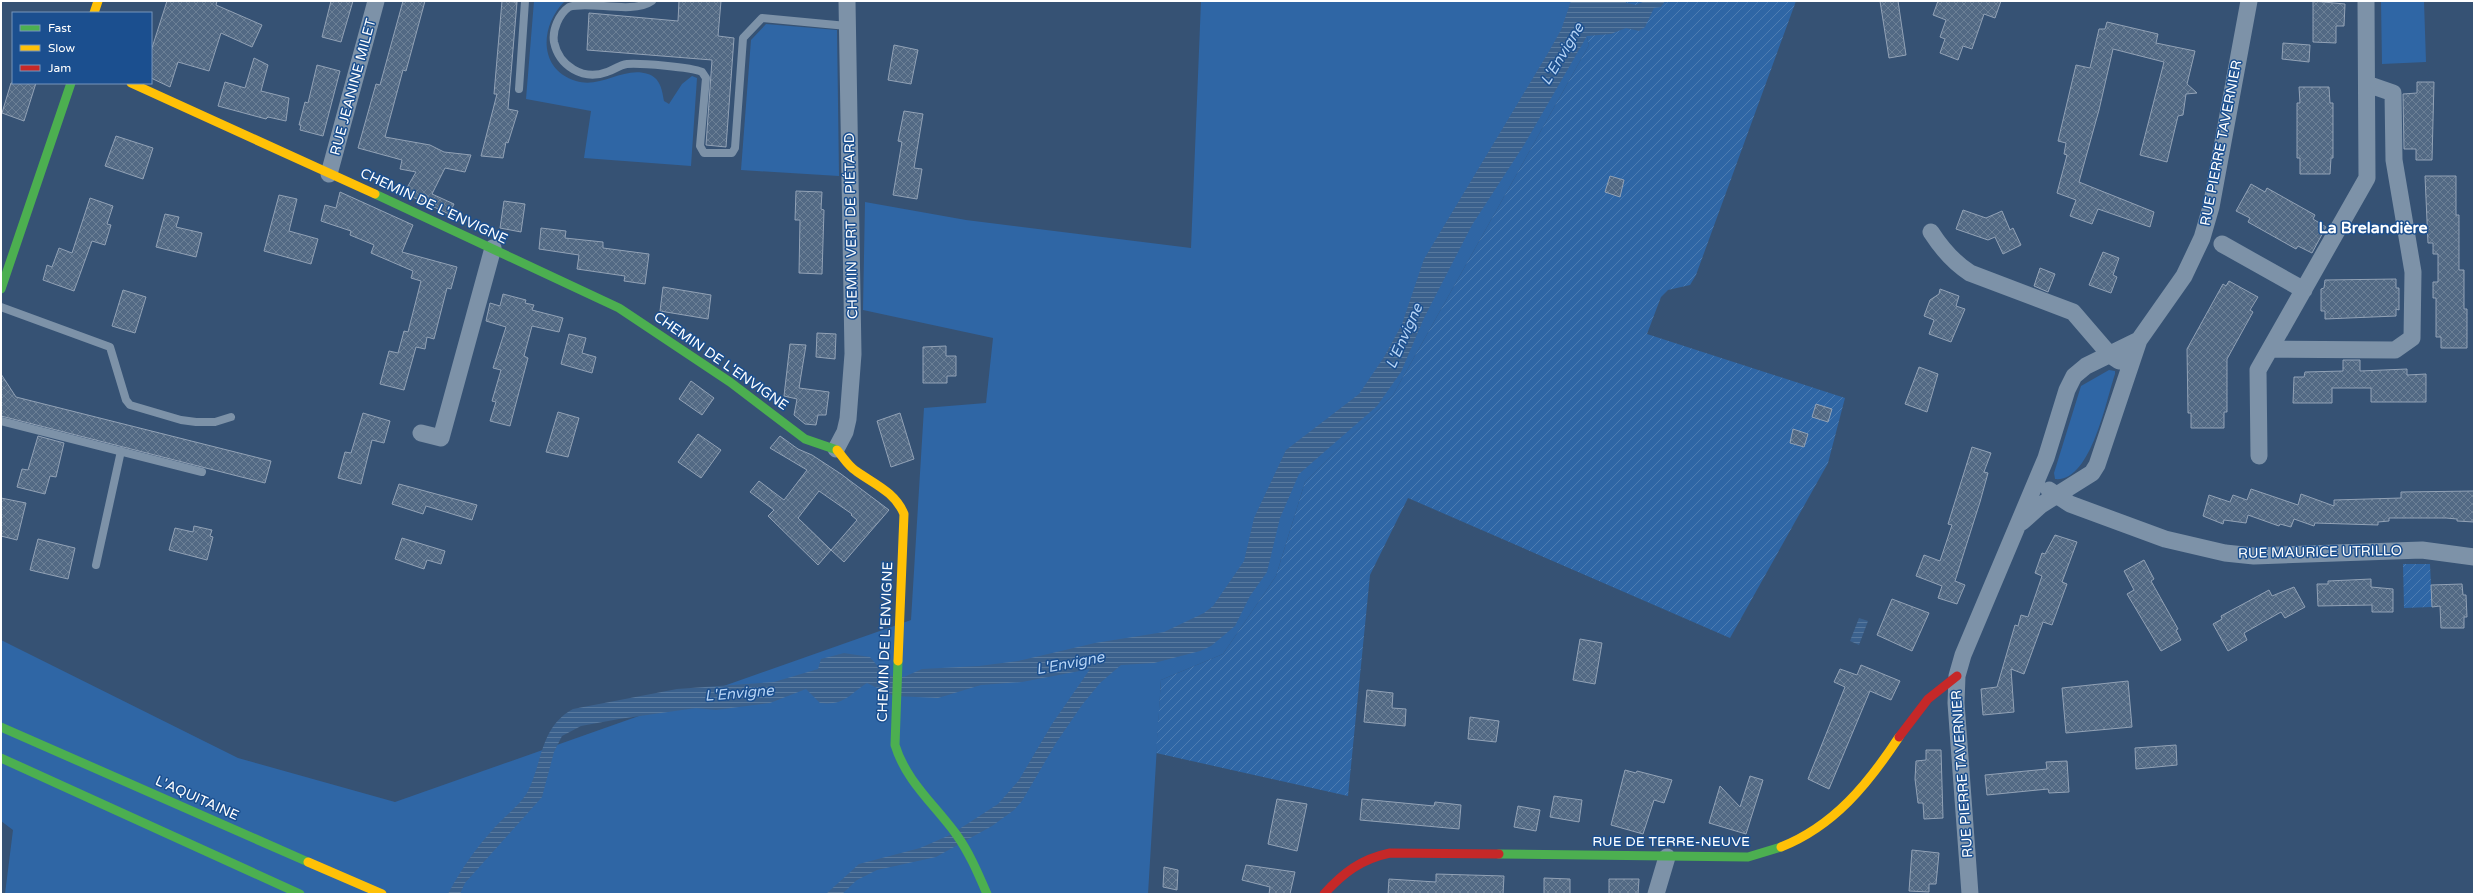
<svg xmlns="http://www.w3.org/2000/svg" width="2475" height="895" viewBox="0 0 2475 895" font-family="'Varela Round',sans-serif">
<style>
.grass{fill:#2f66a5}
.garden{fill:url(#garden-furrows)}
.water{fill:url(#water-rules)}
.building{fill:url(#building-cross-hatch);stroke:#92a2b6}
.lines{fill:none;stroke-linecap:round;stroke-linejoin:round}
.lane{stroke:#7d92a8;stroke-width:8}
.street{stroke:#7d92a8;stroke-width:17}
.fast{stroke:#4caf50;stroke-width:9}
.slow{stroke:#ffc107;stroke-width:9}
.jam{stroke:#c62828;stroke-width:9}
.labels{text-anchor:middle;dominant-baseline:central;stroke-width:3;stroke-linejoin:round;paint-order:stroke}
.street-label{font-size:14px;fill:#fff;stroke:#1b4f8f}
.water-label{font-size:15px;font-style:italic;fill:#b5d3f5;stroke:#1b4f8f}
.quarter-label{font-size:16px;font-weight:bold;fill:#fff;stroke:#1b4f8f}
</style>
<defs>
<pattern id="garden-furrows" width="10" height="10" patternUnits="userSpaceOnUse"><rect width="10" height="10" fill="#2f66a5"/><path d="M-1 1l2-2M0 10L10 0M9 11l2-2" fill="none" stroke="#4e7db2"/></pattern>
<pattern id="water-rules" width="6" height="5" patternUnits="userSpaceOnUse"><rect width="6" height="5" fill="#3b618d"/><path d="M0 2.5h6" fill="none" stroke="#58799e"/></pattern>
<pattern id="building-cross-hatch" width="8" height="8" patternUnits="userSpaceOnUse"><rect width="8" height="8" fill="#526984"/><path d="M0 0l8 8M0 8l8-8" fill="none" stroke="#6c8096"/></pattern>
</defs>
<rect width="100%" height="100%" fill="#365274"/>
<path class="grass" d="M534,1l30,1c-24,24 -26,68 12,79 25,8 47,-15 72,-7 12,4 14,15 16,27l5,3 13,-20 10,-8 5,2 -6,88 -107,-8 7,-47 -65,-12z
M1201,1h377l11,44 -196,350 -88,87 -29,94 -53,78 -62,26 -13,214h-1143l8,-64 -12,-9v-181l237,118 157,44 516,-182 13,-212 62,-5 7,-65 -130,-28 2,-108 101,18 225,28z
M2381,1h43l2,61 -44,2z
M766,24l71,6 2,146 -98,-6 10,-130z
M2109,370l6,1v3c-9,26 -24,109 -60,105l-1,-6 27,-87z"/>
<path class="garden" d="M1578,1h218l-100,274 -6,10 -22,5 -7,7 -14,37 198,64 -17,65 -98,175 -322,-140 -38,77 -22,221 -192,-43 5,-73 62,-26 53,-78 29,-94 88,-87 196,-350z
M2403,564h27l2,43 -28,1z"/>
<path class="water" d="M1571,1h55v2l10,2 9,-4h20l-4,6 -7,1 -9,19 -6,4 -13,-3 -15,6 -24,2 -63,109 -52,80 -48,93 -23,54 -24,34 -78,68 -19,44 -13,54 -17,24 -15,30 -24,20 -11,5 -46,12 -33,2 -21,18 -18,22 -26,38 -34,58 -8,9 -22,16 -56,31 -59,13 -20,10 -15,14h-16l33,-30 61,-16 30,-13 48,-31 21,-24 33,-56 38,-55 -68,13 -41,3 -43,13 -44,-2 -27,-13c-17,11 -23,23 -47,20l-14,-14 -36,14 -54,7 -20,-2 -77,11 -38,7 -19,10 -8,16 -12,45 -77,86 -5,11h-12c13,-25 28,-46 47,-67 10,-11 26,-23 33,-36 15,-30 12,-64 45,-82l104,-20 97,-7 44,-13 3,-10 23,-6 26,4 15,18 19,2 18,-8 57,-3 39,-5 77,-18 69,-11 40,-19 9,-7 31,-45 10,-43 32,-68 73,-56 25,-37 18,-33 22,-65 124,-206 13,-23z
M1859,618l9,3 -9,24 -9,-4z"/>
<path class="building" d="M167,1h50l-1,4 46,20 -10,22 -31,-14 -12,38 -31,-9 -8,25 -19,-9v-27z
M331,1h22l-12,41 -19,-5z
M403,1h22l-19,70 -3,-1 -18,67 45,8 14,7 27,3 -6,17 -20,-4 -13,26 22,10 -5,10 -45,-21 12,-21 -16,-3 2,-9 -44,-12 18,-64 4,1z
M502,1l15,1 -9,107 10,2 -10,32 -2,-1 -3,16 -22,-2 16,-62h-3z
M679,1h42l-3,35 16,2 -8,109 -20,-2 6,-85 -125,-10 2,-37 89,8z
M1880,1h18l8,54 -17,3z
M1938,1h63l-6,17 -11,-4 -12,35 -9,-3 -5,14 -18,-7 5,-14 -5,-2 6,-17 -13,-5z
M2313,1l32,3 -1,22h-8v17l-23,-1z
M2107,22l51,12 -2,9 39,8 -8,33 10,9 -11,1 -3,21 -5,1 -11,46 -27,-7 24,-93 -51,-13 -14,61 -20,72 75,30 -4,15 -52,-18 -6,15 -22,-8 6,-16 -19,-7 10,-38 -3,-1 2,-11 -8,-2 18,-76 14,3 9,-39h6z
M2283,43l27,2 -1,17 -27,-3z
M894,45l24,5 -7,34 -23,-4z
M254,58l14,7 -7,26 28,7 -3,23 -18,-4 -2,2 -48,-13 7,-24 20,6z
M317,65l23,6 -17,65 -23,-6 1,-5h-2l6,-23 3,1z
M2417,82h17l-2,78h-16v-11h-12l-1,-55 14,-1z
M11,83h25l-12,38 -22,-8z
M2299,87h30l1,16h3v55h-2l-1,16h-30v-16h-3v-55h3z
M904,111l19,3 -9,54 8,1 -5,30 -24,-4 9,-53 -4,-1z
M116,136l37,12 -10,31 -38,-13z
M1610,176l14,4 -4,17 -15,-5z
M2425,176h31v39h3v55h5v39h3v39h-26v-11h-5v-39h-3v-16h5v-28h-5v-11h-5z
M2251,184l14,8 2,-4 48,27 -2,4 13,8 -14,26 -14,-7 -2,3 -48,-27 2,-4 -14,-7z
M796,191l26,1 -1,17 3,1 -2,64 -23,-1 1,-53h-5z
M340,192l73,33 -11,27 55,15 -6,22 -4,-1 -13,51 -7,-2 -2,12 -9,-2 -12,43 -24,-6 9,-33 9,2 6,-22 4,1 13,-51 -10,-3 2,-7 -42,-18 3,-8 -24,-10 1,-4 -30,-10 4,-16 11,3z
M279,195l18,4 -8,32 29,8 -7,25 -47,-13z
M90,198l23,8 -6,18 4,1 -6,20 -13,-4 -18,50 -31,-11 4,-15 5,2 7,-19 13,5z
M504,201l21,3 -4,28 -21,-4z
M1963,210l23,8 16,-7 8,19 3,-2 8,17 -18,9 -8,-17 -7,3 -32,-11z
M165,214l14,3 -3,10 26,6 -6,24 -40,-10z
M541,228l25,3 -1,7 38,4v6l46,6 -4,30 -21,-3 1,-5 -48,-7 2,-14 -40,-6z
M2103,252l16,6 -6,17 4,2 -6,16 -22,-8z
M2040,268l15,6 -7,18 -14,-6z
M2396,279v9h3v22l-3,-1v7l-71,3v-8h-4v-22l3,-1 1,-8z
M2229,281l29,16 -8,13 3,2 -26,47v53h-3v16h-33v-15h-3l-1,-64 36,-65 3,2z
M663,287l48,8 -3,24 -48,-8z
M1940,289l19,7 -3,10 9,3 -14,33 -22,-8 5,-14 -10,-4 6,-16 9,-6z
M123,290l23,7 -11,36 -23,-7z
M503,294l23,6 -1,3 9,2 -2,5 31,8 -4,14 -27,-6 -8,30 4,2 -18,68 -20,-5 6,-19 -4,-1 9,-31 -8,-2 13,-41 -20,-6 4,-18 10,3z
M817,333l19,1 -1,25 -19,-2z
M569,334l17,4 -4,15 14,4 -4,16 -31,-9z
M790,344l16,1 -7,43 30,4 -3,23h-8l-2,10 -11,-1 -11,-9 3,-16 -13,-3z
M946,346v10h10v20h-9v7h-24v-36z
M2343,360h17v11l47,-2v6l19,-1v28h-55v-14h-39v15h-39l1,-26h10l1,-5 38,-1z
M1919,367l19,7 -11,38 -22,-8z
M1,374l15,23 255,64 -6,22 -264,-67z
M691,381l23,17 -12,17 -23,-16z
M1816,404l16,5 -4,13 -16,-5z
M558,412l21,6 -11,39 -22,-5z
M363,413l27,8 -6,22 -12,-3 -11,44 -23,-6 7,-26 6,1z
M900,413l14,46 -23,8 -14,-46z
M1793,429l15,5 -4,13 -14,-4z
M698,434l23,16 -20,28 -23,-16z
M38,436l26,7 -8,34 -6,-1 -5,18 -28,-7 5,-18 6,1z
M780,436l18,13 14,6 29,19 48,36 -45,52 -13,-12 26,-30 -6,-5 1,-1 -33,-23 -21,27 33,32 -13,15 -50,-49 6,-6 -24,-18 9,-11 25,19 23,-30 -37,-22z
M1972,447l19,6 -7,19 4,1 -8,29 -25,79 10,4 -8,19 -19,-6 4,-12 -26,-10 8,-21 16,6 12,-36 -4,-1z
M399,484l78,21 -5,15 -46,-14 -3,8 -31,-10z
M2251,489l47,16 3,-11 33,12v-6l67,-2v-6l73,-1v31l-17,-1v-2l-11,-1h-57v3l-11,1v3l-63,-2 -1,3 -20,-7 -3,8 -11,-3 -1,2 -31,-11 -2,8 -22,-3 -1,4 -20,-8 6,-21 21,7 3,-7 14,5z
M1,498l25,5 -9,37 -16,-4z
M194,526l18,4 -2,6 3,1 -6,23 -38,-10 6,-22 18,4z
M2055,535l22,7 -15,40 5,2 -15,41 -9,-3 -19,52 -13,-5 3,43 -31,3 -2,-26 16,-2 18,-62 3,1 3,-11 7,2 14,-41 -7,-3 7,-20 3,1z
M402,538l43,13 -4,13 -14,-4 -3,9 -29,-10z
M38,539l37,9 -7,31 -38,-9z
M2144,560l10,19 -3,2 27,48 -2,1 5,10 -20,11 -34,-57 7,-4 -10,-19z
M2371,579v8l22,2v23h-21v-7l-54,1 -1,-22h11v-3z
M2462,584l1,11h3l1,22h-3v11h-23l-1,-22 -8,1 -1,-22z
M2294,587l11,20 -20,11 -4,-6 -37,21 3,7 -19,11 -15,-27 9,-5 -1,-3 48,-26 3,6z
M1892,599l37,14 -17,38 -35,-16z
M1580,639l22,4 -7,41 -22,-4z
M1861,665l39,16 -9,19 -21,-9 -41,98 -21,-10 37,-92 -11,-5 6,-13 17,6z
M2128,681l4,46 -66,6 -4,-45z
M1367,690l26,3 -1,15 14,1 -1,17 -41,-4z
M1470,717l29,4 -3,21 -28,-3z
M2176,745l1,20 -41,4 -1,-21z
M1926,750h15l2,68 -19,1 -1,-16h-5l-3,-24 1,-18 10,-1z
M2067,761l2,31 -20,1 -1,-4 -61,6 -2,-20 62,-6 -1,-7z
M1625,770l11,3 1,-2 35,9 -8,23 -10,-3 -11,34 -32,-9z
M1750,776l13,4 -17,54 -37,-11 11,-37 20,21z
M1554,796l28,4 -3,22 -29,-5z
M1277,799l30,5 -10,47 -29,-7z
M1362,799l72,7 1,-4 26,3 -2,24 -99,-9z
M1518,806l22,4 -4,21 -22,-4z
M1912,850l27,3 -3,31h-7v8l-20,-1z
M1246,865l49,7 -5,22h-21l1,-7 -28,-7z
M1164,867l14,3 -1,20 -14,-3z
M1436,874l68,2 -1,18h-115l1,-15 47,3z
M1544,878l26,1v15h-26z
M1609,879h30l-1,15h-29z"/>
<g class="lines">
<path class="lane" d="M652,1c-20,14 -63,-1 -83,6 -10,7 -17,23 -15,35 5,24 29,39 53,30 7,-2 12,-7 20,-8 13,-1 64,3 75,8l4,6 -6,68 4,7h28l3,-5 8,-110 19,-20 85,8
M519,89l6,-88
M1,307l109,40 16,53 4,5 51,15 15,2h19l16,-5
M1,421l201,51
M96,565l25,-114"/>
<path class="street" d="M329,174l47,-173
M1931,232c11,17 22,30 39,41l103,39 37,43 9,6
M2222,244l82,46
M2270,349l125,1 17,-12 1,-66 -19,-112 -1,-67 -26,-9
M421,433l20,5 52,-190
M836,449l9,-17 3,-13 5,-65 -6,-353
M2259,456l-1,-86 109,-192 -1,-177
M2049,490l21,14 95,35 60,14 29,3 168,-6 52,7
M2022,522l19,-17 51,-32 5,-8 42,-125 45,-64 18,-38 9,-31 38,-206
M1656,894l11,-37
M1970,894l-14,-191 1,-27 6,-21 83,-197 21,-68 7,-14 12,-10 53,-26"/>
<path class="fast" d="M375,194l244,114 111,74 75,57 32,11
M1,289l70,-206
M898,661l-3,84c11,36 39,59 61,89 13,18 22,39 31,60
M1,727l307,135
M1,758l299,136
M1499,854l249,3 33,-10"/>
<path class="slow" d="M94,13l4,-12
M131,83l244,111
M837,450c6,7 11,16 19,21 18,13 39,21 48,43l-6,147
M1781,847c53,-21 87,-63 118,-110
M308,862l74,32"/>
<path class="jam" d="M1899,737l29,-38 29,-23
M1324,894c19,-21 37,-35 66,-41l109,1"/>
</g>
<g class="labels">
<g class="street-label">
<text transform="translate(353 87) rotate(-75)">RUE JEANINE MILET</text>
<text transform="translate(2221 143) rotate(-79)">RUE PIERRE TAVERNIER</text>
<text transform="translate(434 206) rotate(25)">CHEMIN DE L'ENVIGNE</text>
<text transform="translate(851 226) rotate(-91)">CHEMIN VERT DE PIÉTARD</text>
<text transform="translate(721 361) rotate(35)">CHEMIN DE L'ENVIGNE</text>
<text transform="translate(2320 552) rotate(-1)">RUE MAURICE UTRILLO</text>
<text transform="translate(885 642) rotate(-88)">CHEMIN DE L'ENVIGNE</text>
<text transform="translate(1962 774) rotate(-94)">RUE PIERRE TAVERNIER</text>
<text transform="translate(197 798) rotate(24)">L'AQUITAINE</text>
<text x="1671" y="841">RUE DE TERRE-NEUVE</text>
</g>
<g class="water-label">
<text transform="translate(1562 54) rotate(-59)">L'Envigne</text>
<text transform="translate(1404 336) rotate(-66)">L'Envigne</text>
<text transform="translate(1070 663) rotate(-11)">L'Envigne</text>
<text transform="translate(739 693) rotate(-5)">L'Envigne</text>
</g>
<g class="quarter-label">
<text x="2373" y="228">La Brelandière</text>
</g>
</g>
<rect width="2475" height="895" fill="none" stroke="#ffffff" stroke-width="4"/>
<rect x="12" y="12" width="140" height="72" fill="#1b4f8f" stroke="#7695bc"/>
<rect x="20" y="25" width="20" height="6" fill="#4caf50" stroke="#7695bc"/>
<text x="48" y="32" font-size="12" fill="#ffffff">Fast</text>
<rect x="20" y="45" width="20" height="6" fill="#ffc107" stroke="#7695bc"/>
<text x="48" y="52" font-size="12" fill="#ffffff">Slow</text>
<rect x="20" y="65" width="20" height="6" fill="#c62828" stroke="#7695bc"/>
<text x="48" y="72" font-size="12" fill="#ffffff">Jam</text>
</svg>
